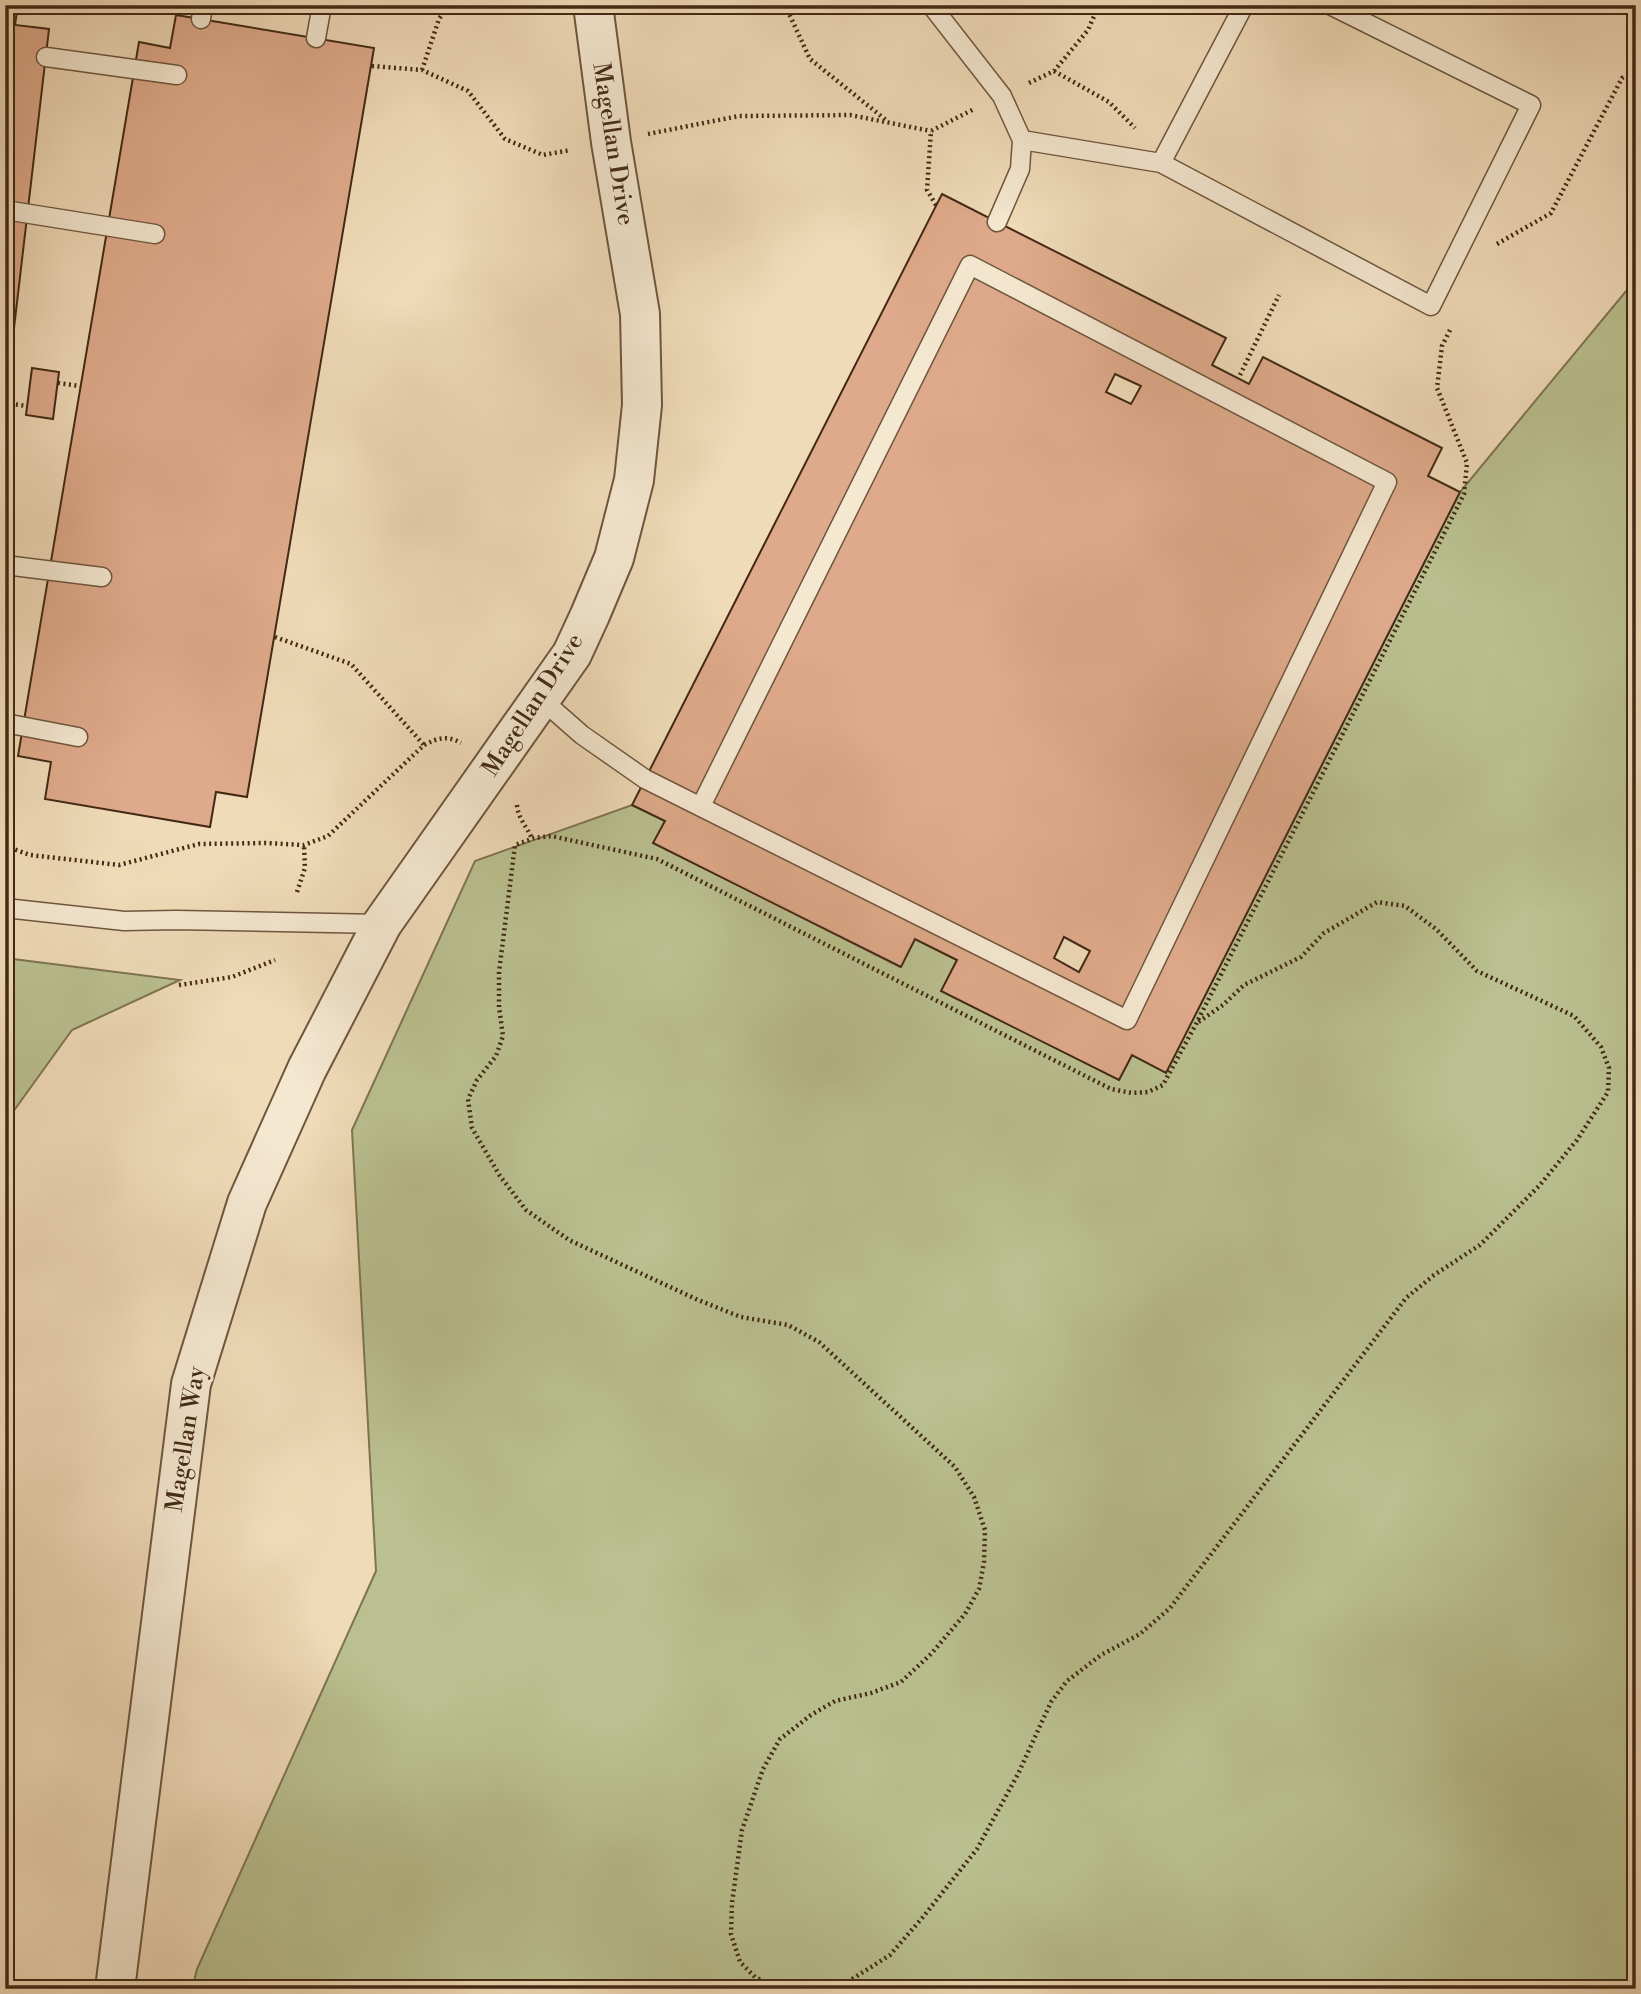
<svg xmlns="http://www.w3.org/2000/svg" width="1641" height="1994" viewBox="0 0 1641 1994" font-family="'Libre Bodoni',serif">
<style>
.green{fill:#bac08f;stroke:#7e7452;stroke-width:2}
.building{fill:#dfaa8b;stroke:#422916;stroke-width:2;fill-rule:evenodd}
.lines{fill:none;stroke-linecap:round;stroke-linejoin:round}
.service-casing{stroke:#6e563e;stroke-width:21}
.tertiary-casing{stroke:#6e563e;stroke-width:42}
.path{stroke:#422916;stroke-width:4.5;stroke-dasharray:2 3.5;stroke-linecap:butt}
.service{stroke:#f5e8d1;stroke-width:18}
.tertiary{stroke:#f5e8d1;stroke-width:38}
.labels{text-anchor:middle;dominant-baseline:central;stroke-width:6;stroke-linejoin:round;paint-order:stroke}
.street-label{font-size:24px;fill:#422916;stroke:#f5e8d1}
</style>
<rect width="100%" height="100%" fill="#f0dbb8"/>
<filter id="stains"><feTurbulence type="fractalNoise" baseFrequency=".00286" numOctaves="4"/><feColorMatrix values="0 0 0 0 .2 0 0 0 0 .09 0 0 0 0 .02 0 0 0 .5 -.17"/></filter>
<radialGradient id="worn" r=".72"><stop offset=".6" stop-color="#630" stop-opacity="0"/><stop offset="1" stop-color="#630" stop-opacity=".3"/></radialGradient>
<path class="green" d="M1636,279v1710h-1444l5,-20 179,-398 -24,-441 123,-269 157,-56 33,16 -11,22 246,124 15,-28 42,21 -15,30 177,90 13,-25 34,17 294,-580z
M5,958l175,22 -108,50 -67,93z"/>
<path class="building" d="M5,5h13l-3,20 34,4 -44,376z
M176,15l198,33 -127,749 -31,-5 -6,35 -165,-28 6,-37 -33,-6 121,-714 31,6z
M942,194l284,144 -14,27 37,19 14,-27 179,91 -14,28 32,16 -294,581 -34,-18 -13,25 -178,-89 16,-31 -42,-21 -14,28 -248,-124 12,-22 -33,-16zM1115,374l26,12 -10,18 -25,-12zM1064,937l26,14 -11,21 -25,-14z
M32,368l27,4 -6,47 -27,-4z"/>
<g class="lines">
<defs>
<path id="service" d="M931,5l71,91 20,44 -2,29 -23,53
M201,19l2,-14
M316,38l6,-33
M46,57l131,18
M1022,140l139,23 270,143 100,-201 -201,-100
M1161,163l83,-158
M5,210l150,24
M5,565l97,12
M541,699l41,36 63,44 482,241 260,-538 -417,-217 -269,541
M5,723l73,14
M5,908l119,13 52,-1 206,4"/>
<path id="tertiary" d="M115,1989l76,-605 56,-181 60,-134 75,-145 190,-270 18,-39 24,-57 20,-78 8,-75 -2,-91 -29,-172 -18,-137"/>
</defs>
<use href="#service" class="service-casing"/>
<use href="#tertiary" class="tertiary-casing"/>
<path class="path" d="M785,5l25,54 76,61
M372,66l50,4 46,21 37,48 38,16 28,-5
M422,70l17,-51 9,-14
M1054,71l55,31 26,26
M1029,83l25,-12 34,-41 11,-25
M648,134l91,-18 111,-1 81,16
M936,205l-9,-15 4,-59 43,-22
M1497,244l54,-31 71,-135 14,-7
M1240,375l39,-80
M58,383l22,3
M5,403l22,3
M275,637l76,27 73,81
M517,805c1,14 10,21 15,34
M5,846l25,9 89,10 80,-21 67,-1 38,2 24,-9 96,-91c14,-7 23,-10 37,-2
M297,892l8,-24 -1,-23
M179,985l53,-8 43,-17
M813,1989l-38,-2 -20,-10 -15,-15 -9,-28 1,-31 10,-73 21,-61 17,-30 31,-24 24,-14 36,-8 30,-11 30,-28 34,-40 14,-25 5,-27 1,-32 -11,-33 -19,-30 -136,-125 -31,-17 -47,-8 -43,-17 -129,-60 -43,-30 -26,-34 -28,-48 -4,-29 9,-19 19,-24 7,-20 -4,-29v-35l16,-127 19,-7 17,-2 106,23 454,230 21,4 16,-1 15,-7 33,-61 268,-530 3,-31 -30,-75 5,-42 8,-16
M815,1989l34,-8 41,-26 33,-38 54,-68 41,-75 33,-72 16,-21 34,-26 39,-21 30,-26 236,-310 28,-23 46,-30 59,-59 38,-46 31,-48 1,-24 -8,-21 -27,-31 -97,-45 -41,-42 -31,-23 -28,-4 -53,31 -23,24 -57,28 -21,20 -26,18"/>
<use href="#service" class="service"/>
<use href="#tertiary" class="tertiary"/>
</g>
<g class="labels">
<g class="street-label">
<text transform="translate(613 144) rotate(81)">Magellan Drive</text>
<text transform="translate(533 705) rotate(-57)">Magellan Drive</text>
<text transform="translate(186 1439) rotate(-81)">Magellan Way</text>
</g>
</g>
<rect width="1641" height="1994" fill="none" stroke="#f0dbb8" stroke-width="28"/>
<rect x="7" y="7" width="1627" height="1980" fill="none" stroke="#422916" stroke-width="3.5"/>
<rect x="14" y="14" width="1613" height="1966" fill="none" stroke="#422916" stroke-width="2"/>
<rect width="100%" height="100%" filter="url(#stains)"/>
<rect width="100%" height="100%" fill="url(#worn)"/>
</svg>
